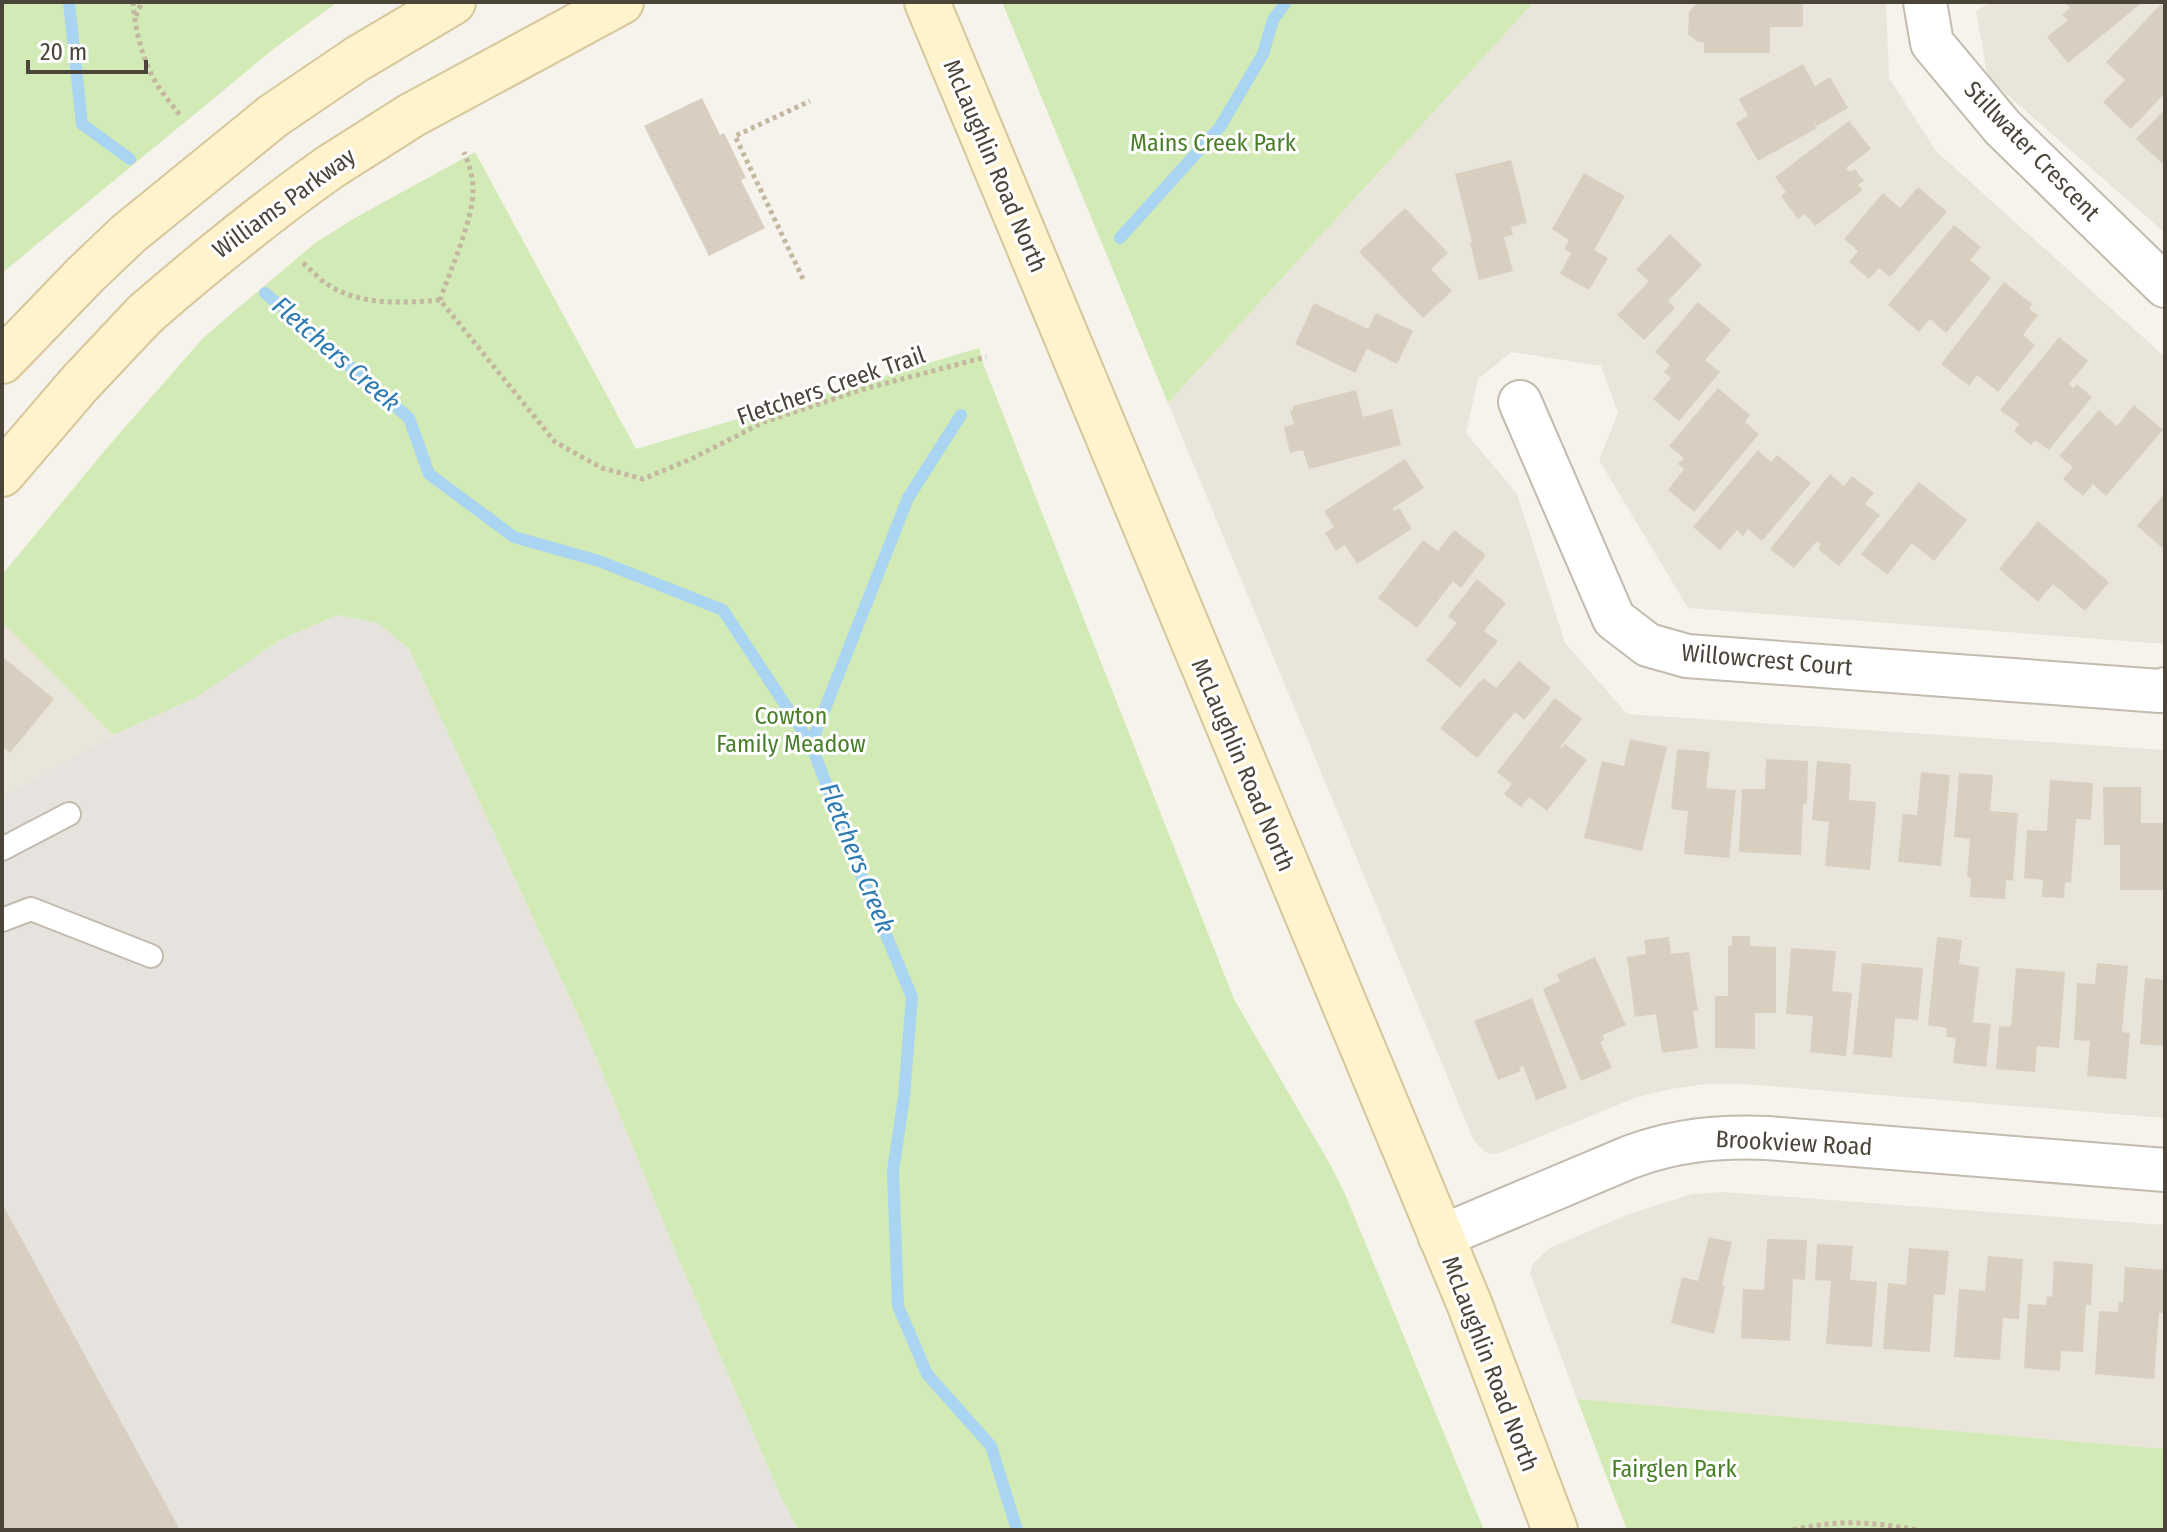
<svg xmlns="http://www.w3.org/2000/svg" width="2167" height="1532" viewBox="0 0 2167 1532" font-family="'Fira Sans Condensed',sans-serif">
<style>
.residential{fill:#eae5da}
.industrial{fill:#e6e2dd}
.green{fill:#d2eab5}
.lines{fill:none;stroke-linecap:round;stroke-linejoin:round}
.stream{stroke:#a9d4f2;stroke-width:12}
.building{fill:#d8cfc1}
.service-casing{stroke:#c2bbae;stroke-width:26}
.minor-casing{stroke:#c2bbae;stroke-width:46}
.secondary-casing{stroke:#d6c79b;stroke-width:48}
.path{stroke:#c4b79f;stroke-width:5;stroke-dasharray:4 4;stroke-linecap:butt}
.service{stroke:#fff;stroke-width:22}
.minor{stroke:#fff;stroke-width:42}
.secondary{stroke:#fff3cd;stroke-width:44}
.secondary-bridge-casing{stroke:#d6c79b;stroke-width:48;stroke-linecap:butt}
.secondary-bridge{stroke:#fff3cd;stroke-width:44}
.labels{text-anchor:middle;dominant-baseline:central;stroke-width:6;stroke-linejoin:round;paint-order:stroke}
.park-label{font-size:24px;fill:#4a7f2a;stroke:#fff}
.street-label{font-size:24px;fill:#4b4439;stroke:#fff}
.water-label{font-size:26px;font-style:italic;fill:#2e7ab2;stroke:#fff}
</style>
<rect width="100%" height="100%" fill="#f6f3ec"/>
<path class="residential" d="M1534,2h352l3,76 47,73 229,206v287l-477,-36 -89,-148 19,-47 -17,-47 -90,-14 -33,27 -12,54 51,61 48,149 62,71 538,36v368l-422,-34h-37l-35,5 -34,8 -137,56 -7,1 -8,-2 -11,-11 -306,-738z
M1991,2h174v231l-177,-155 -12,-67z
M2,622l111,113 -111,62z
M1723,1192l442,33v224l-588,-50 -47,-126 3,-10 17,-15 79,-34 63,-20z"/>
<path class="industrial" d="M337,615l41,8 31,26 178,386 91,223 102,237 18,35h-796v-733l111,-62 82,-37 85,-58z"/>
<path class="green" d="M2,2h336l-62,45 -274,226z
M1002,2h532l-366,401z
M475,152l161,297 343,-101 5,18 250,633 97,167 14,28 139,336h-686l-18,-35 -102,-237 -91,-223 -178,-386 -31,-26 -41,-8 -57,25 -85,58 -82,37 -111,-113v-47l103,-125 99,-113 111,-94 40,-25z
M1577,1399l588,50v81h-538z"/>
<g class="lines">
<path class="stream" d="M69,2l13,122 48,35
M1120,238l100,-111 43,-73 10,-34 13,-18
M265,293l144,125 20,56 85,63 85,24 124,49 88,134 48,126 53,127 -8,100 -11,74 5,135 29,68 64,72 26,84
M811,744l97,-246 53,-83"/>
</g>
<path class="building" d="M1698,2h105v25h-33v26h-66v-11h-6l-10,-8 1,-22z
M2065,2h78l-75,61 -21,-26 21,-17 -6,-5 8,-7z
M2161,4l4,4v85l-34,36 -28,-27 22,-22 -19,-18z
M1803,64l12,22 15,-9 18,31 -31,18 -5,-7 5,9 -59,33 -22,-38 12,-7 -9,-17z
M702,98l18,37 4,-2 22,45 -5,2 24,48 -56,28 -65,-130z
M2165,109v57l-29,-27z
M1849,121l22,28 -25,19 4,4 5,-3 9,12 -6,4 5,5 -48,36 -10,-12 -7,5 -17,-23 5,-4 -11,-15z
M1511,160l16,63 -16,4 2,8 -9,2 9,34 -34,9 -9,-37 2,-1 -17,-68z
M1584,173l41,23 -31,54 14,8 -19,32 -29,-16 11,-21 -7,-4 5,-9 -17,-11z
M1918,187l29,25 -57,65 -11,-9 -10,11 -20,-17 9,-11 -14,-12 39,-46 17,15z
M1405,208l43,45 -17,16 21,22 -29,27 -64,-66z
M1954,225l27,22 -11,13 21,18 -45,55 -16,-14 -11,13 -31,-27z
M1670,234l32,31 -34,36 7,7 -31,32 -27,-25 32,-34 -13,-11z
M2004,282l28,22 -3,5 9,6 -15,20 12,10 -37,47 -21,-17 -8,11 -28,-22z
M1698,302l33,28 -26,30 15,12 -41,49 -26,-22 18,-21 -7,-6 6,-7 -15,-13z
M1314,303l54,26 8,-16 37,18 -16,33 -30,-15 -12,24 -60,-29z
M2059,337l29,24 -19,23 4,4 4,-4 15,13 -43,53 -14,-10 -4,5 -17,-14 5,-7 -19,-14z
M1718,388l32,27 -5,7 14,12 -65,78 -26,-22 16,-21 -6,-5 6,-6 -15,-12z
M1356,390l7,27 29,-8 9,36 -92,24 -6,-19 -13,3 -6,-26 10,-3 -4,-13 3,-1v-4z
M2134,405l29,25 -57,66 -13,-12 -10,12 -20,-17 10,-12 -14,-11 40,-46 18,16z
M1758,450l13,12 6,-7 34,28 -49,58 -14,-12 -5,7 -6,-6 -17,20 -27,-23z
M1405,459l19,29 -31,20 1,3 5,-3 13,21 -55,35 -12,-19 -9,6 -11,-18 9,-6 -10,-16z
M1830,474l14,12 8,-10 22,17 -9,11 15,11 -41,51 -21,-17 3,-5 -4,-3 -23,27 -24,-19z
M1919,482l48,38 -33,41 -22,-18 -25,32 -26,-21z
M2165,493v57l-28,-24z
M2038,521l71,61 -24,29 -32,-27 -15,18 -39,-33z
M1454,530l32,25 -25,33 -8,-7 -36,47 -39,-30 45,-58 15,11z
M1477,579l29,24 -22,28 14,10 -38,47 -34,-28 31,-37 -9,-7z
M4,658l50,41 -44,54 -8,-7v-85z
M1519,661l32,27 -27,32 -9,-8 -38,46 -37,-30 43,-50 13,10z
M1555,698l27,21 -22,28 1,1 4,-4 22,16 -40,51 -18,-14 -8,10 -17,-13 8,-10 -15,-12z
M1630,739l37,8 -25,104 -58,-13 18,-77 22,5z
M1677,749l33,3 -4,36 30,2 -7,68 -45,-4 4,-43 -17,-2z
M1766,759l42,2 -1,42 -4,1 -2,51 -62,-3 3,-63h23z
M1817,761l34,3 -2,36 27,2 -6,68 -45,-4 4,-44 -17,-2z
M1921,772l29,3 -9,91 -43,-4 5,-48 14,1z
M1959,773l34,2 -3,36 28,2 -5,68 -7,-1 -1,19 -35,-2 1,-20h-4l3,-38 -16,-2z
M2050,780l43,3 -2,37 -15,-1 -5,64 -6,-1 -1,16 -22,-1 1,-17 -19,-2 3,-48 20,1z
M2103,787h38v36h24v67h-45v-45h-16z
M1732,936h18v10l26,1v66h-21v36l-40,-1v-52h13v-50h4z
M1669,937l2,17 18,-2 9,59h-5l5,37 -36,5 -6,-39 -21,3 -8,-60 19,-3 -2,-14z
M1937,937l25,3 -3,24 20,3 -6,55 18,2 -5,43 -33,-4 3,-25 -10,-1 1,-9 -19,-3z
M1791,948l45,3 -4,40 20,2 -6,63 -36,-4 3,-36 -27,-2z
M1595,957l31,68 -23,10 1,5 -4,2 12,26 -31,13 -38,-92 17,-8 -3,-7z
M1862,963l61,5 -5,52 -23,-2 -3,40 -39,-4z
M2097,963l31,3 -6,66 8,1 -4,46 -39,-3 3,-35 -16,-1 3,-57 18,1z
M2016,968l49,4 -6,76 -22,-2 -2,26 -39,-3 3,-43 12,1z
M2145,978l20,2v66l-25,-2z
M1532,998l35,90 -31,12 -13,-34 -4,2 2,3 -23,9 -24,-59z
M2,1203l178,327h-178z
M1709,1237l23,5 -10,43 3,1 -11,48 -43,-11 11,-46 16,4z
M1767,1239l40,1 -2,40 -12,-1 -3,62 -49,-3 2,-49 21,1z
M1817,1244l36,2 -3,34 27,2 -5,65 -46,-3 5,-63 -16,-1z
M1909,1248l40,3 -4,44 -11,-1 -4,58 -47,-3 5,-66 18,2z
M1988,1256l35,3 -4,60 -16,-1 -3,42 -46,-3 5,-68 26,2z
M2054,1261l39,3 -2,41h-5l-3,47 -22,-1 -1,20 -36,-3 4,-64 18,1 1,-9 5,1z
M2125,1267l40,3 -2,43h-4l-5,66 -59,-5 4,-63 19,1 1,-10h4z"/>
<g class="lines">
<defs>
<path id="service" d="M2,849l67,-35
M2,920l29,-11 120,47"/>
<path id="minor" d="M1925,2l7,41 71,85 162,158
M1520,402l94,217 34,26 39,11 473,35 5,-2
M1440,1237l190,-80c45,-17 89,-21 137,-19l398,32"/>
<path id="secondary" d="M927,2l542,1301 86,227
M273,116l84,-57 96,-57
M330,167l82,-52 209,-113
M2,361l83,-86
M2,474l78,-91 65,-69"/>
</defs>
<use href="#service" class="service-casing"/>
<use href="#minor" class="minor-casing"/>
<use href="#secondary" class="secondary-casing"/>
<path class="path" d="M133,2c2,27 9,56 22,79 7,13 18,24 26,36
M136,16l6,-14
M303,263c8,7 16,16 24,21 33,22 76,19 113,16l115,142 47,26 41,11 48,-20 73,-37 100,-33 122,-32
M803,279l-68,-143 75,-35
M440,300c10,-29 34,-82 33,-111 0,-13 -4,-24 -9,-37
M1793,1530c47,-11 78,-8 125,0"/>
<use href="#service" class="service"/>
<use href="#minor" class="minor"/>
<use href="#secondary" class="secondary"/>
<defs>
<path id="secondary-bridge" d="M85,275l43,-41 145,-118
M145,314c60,-52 120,-101 185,-147"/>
</defs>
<use href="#secondary-bridge" class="secondary-bridge-casing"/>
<use href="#secondary-bridge" class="secondary-bridge"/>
</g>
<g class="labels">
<g class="park-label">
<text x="1213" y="143">Mains Creek Park</text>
<text x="791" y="716">Cowton<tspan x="791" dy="28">Family Meadow</tspan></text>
<text x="1674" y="1469">Fairglen Park</text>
</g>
<g class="street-label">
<text transform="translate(2032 151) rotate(46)">Stillwater Crescent</text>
<text transform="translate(995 166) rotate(67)">McLaughlin Road North</text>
<text transform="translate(284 203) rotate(-36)">Williams Parkway</text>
<text transform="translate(831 386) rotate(-19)">Fletchers Creek Trail</text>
<text transform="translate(1767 660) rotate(5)">Willowcrest Court</text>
<text transform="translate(1243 765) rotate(67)">McLaughlin Road North</text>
<text transform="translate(1794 1143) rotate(3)">Brookview Road</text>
<text transform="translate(1490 1364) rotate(69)">McLaughlin Road North</text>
</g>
<g class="water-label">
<text transform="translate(336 354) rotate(41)">Fletchers Creek</text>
<text transform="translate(857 858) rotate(68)">Fletchers Creek</text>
</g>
</g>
<rect width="2167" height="1532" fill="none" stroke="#4b4439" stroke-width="8"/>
<path d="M28 60v12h118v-12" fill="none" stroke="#4b4439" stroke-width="4"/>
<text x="40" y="60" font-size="24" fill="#4b4439" stroke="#ffffff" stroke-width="6" paint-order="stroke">20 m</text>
</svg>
